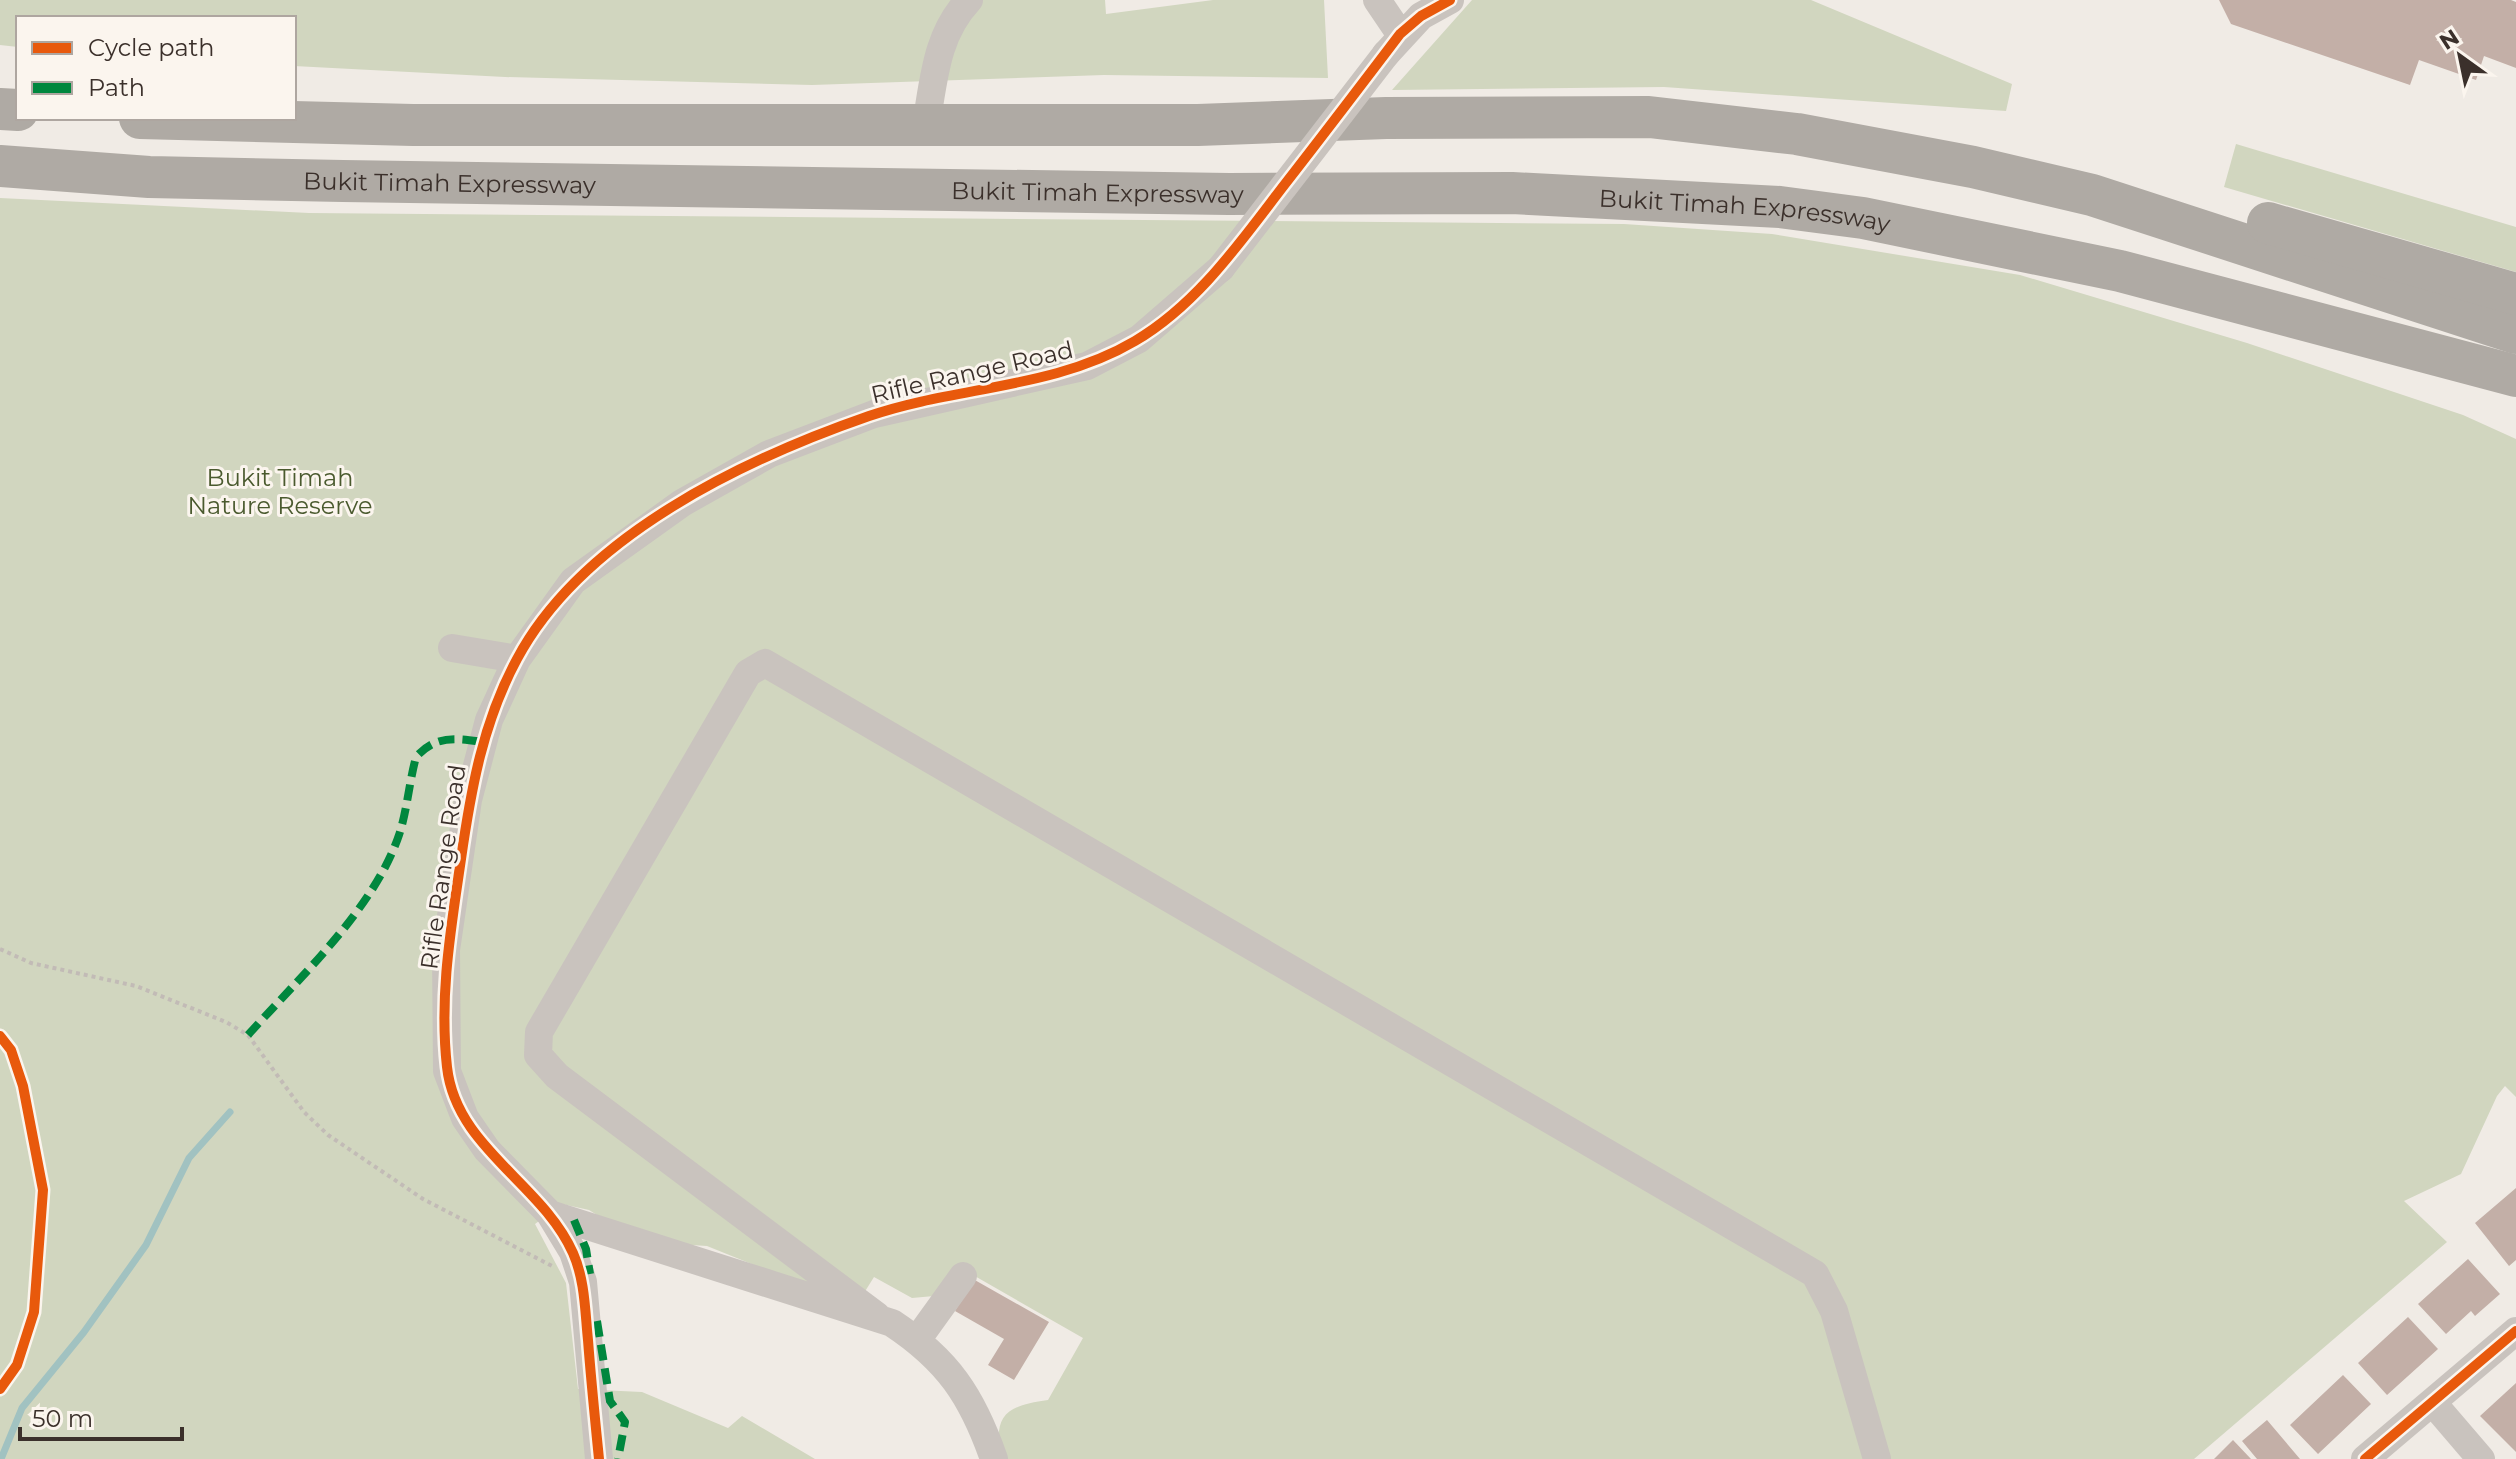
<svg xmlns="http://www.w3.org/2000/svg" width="2516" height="1459" viewBox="0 0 2516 1459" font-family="Montserrat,sans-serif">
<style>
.green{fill:#d1d6bf}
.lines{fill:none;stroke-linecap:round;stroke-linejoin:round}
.stream{stroke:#a1c2c1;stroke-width:7}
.building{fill:#c3afa7}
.path{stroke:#c2bbb6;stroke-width:4;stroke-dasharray:4 4;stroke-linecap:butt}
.minor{stroke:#c9c3be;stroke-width:28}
.highway{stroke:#afaaa4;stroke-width:42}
.minor-bridge{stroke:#c9c3be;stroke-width:28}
.quiet{stroke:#00873e;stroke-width:8;stroke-dasharray:16 8;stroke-linecap:butt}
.cycleway-casing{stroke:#fbf5ee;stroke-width:15}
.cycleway{stroke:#e8590c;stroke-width:10}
.labels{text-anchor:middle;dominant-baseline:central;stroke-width:6;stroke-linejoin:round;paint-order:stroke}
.street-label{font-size:24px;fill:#3b302b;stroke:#fbf5ee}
.park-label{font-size:24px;fill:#4a5a2e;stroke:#fbf5ee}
</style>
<rect width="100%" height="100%" fill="#f0ebe5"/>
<path class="green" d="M0,0h1105l1,14 107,-14h111l4,78 -224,-3 -292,10 -307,-8 -211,-11v-48h-276v29l-18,-2z
M1472,0h339l201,84 -6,27 -342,-24 -272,3z
M2236,144l280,83v45l-292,-85z
M0,198l309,15 1315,11 148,10 248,41 227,68 216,72 53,24v658l-11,-11 -8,10 -36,78 -57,27 43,41 -253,217h-1193c-8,-44 4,-53 47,-59l35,-62 -124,-71 -25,29 -22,2 -38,-21 -10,16h-41l-116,-47 -31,-2 -71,-24 -16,-10 -27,-6 -27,20 31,59 12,106 64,3 86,36 14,-12 73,43h-815z"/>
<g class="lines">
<path class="stream" d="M1,1459l21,-51 62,-76 62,-87 43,-87 41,-46"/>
</g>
<path class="building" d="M2219,0h292l5,2v66l-32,-12 -8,24 -57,-20 -9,25 -179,-61z
M2516,1188v72l-7,6 -34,-43z
M2468,1259l32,35 -25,22 -4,-5 -25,23 -28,-30z
M973,1279l76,43 -35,58 -26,-15 16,-26 -49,-28z
M2408,1317l30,32 -51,46 -29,-32z
M2343,1375l28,29 -53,50 -28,-29z
M2516,1383v69l-36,-36z
M2267,1420l33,39h-43l-15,-18z
M2233,1440l18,19h-37z"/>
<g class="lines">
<path class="path" d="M0,949l31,14 105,23 90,36 22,13 56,77 24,23 95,64 129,67"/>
<path class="minor" d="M1377,0l23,34
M1386,54l35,-38 29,-16
M926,125c8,-46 10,-90 43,-125
M452,648l65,11
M550,1214l342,109c56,37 80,73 102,136
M877,1316l-320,-240 -19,-21 1,-23 209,-359 17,-10 1050,611 19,37 43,148
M917,1340l46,-64
M2433,1403l48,56
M599,1459l-16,-177 -10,-30 -23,-38 -63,-64 -22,-32 -18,-47 -1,-121 22,-150 21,-80 28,-61 56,-78 109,-78 87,-49 105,-40 213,-48 52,-27 82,-71
M2365,1459l151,-128"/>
<g class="highway">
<path d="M0,109l18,1"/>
<path d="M140,118l273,7h785l188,-7 263,-1 148,17 176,33 119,28 424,138"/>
<path id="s1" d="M0,166l149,11 194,4 886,13 283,-1 268,14 83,11 257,53 396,105"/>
<path d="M2268,223l248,71"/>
</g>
<path class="minor-bridge" d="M1221,268l165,-214"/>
<path class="quiet" d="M248,1035c51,-57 126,-126 151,-200 8,-24 10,-52 17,-78 20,-22 39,-19 67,-15
M574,1220l12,29 4,25
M597,1321l13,80 15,21 -7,37"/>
<defs>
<path id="cycleway" d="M0,1036l11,14 12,36 20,104 -9,122 -17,53 -17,24
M599,1459c-4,-40 -8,-79 -11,-119 -3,-29 -3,-60 -15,-87 -31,-70 -117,-105 -126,-186 -8,-71 4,-139 14,-208 10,-70 22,-137 56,-200 65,-122 225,-199 352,-243 87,-30 185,-27 266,-75 63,-37 106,-100 150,-157 39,-50 77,-100 115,-150l21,-18 29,-16
M2365,1459l151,-128"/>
</defs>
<use href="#cycleway" class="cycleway-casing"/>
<use href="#cycleway" class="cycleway"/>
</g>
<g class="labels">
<g class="street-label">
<text stroke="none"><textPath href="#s1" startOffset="450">Bukit Timah Expressway</textPath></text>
<text stroke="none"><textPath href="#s1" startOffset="1098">Bukit Timah Expressway</textPath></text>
<text stroke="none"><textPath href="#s1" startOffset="1746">Bukit Timah Expressway</textPath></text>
<text transform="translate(972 372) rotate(-13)">Rifle Range Road</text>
<text transform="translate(443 867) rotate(-82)">Rifle Range Road</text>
</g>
<g class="park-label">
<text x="280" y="477">Bukit Timah<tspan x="280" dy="28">Nature Reserve</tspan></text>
</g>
</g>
<rect x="16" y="16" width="280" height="104" fill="#fbf5ee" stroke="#aea6a0" stroke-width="2"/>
<rect x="32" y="42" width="40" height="12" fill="#e8590c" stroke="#aea6a0" stroke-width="2"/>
<text x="88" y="56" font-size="24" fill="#3b302b">Cycle path</text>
<rect x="32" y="82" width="40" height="12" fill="#00873e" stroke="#aea6a0" stroke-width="2"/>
<text x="88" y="96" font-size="24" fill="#3b302b">Path</text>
<g transform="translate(2460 56) rotate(327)" stroke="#fbf5ee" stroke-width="6" paint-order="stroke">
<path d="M0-6L14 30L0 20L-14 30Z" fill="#3b302b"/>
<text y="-12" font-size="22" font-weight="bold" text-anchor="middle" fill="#3b302b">N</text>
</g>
<path d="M20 1427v12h162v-12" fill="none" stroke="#3b302b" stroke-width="4"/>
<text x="32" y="1427" font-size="24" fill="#3b302b" stroke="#fbf5ee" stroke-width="6" paint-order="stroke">50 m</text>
</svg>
